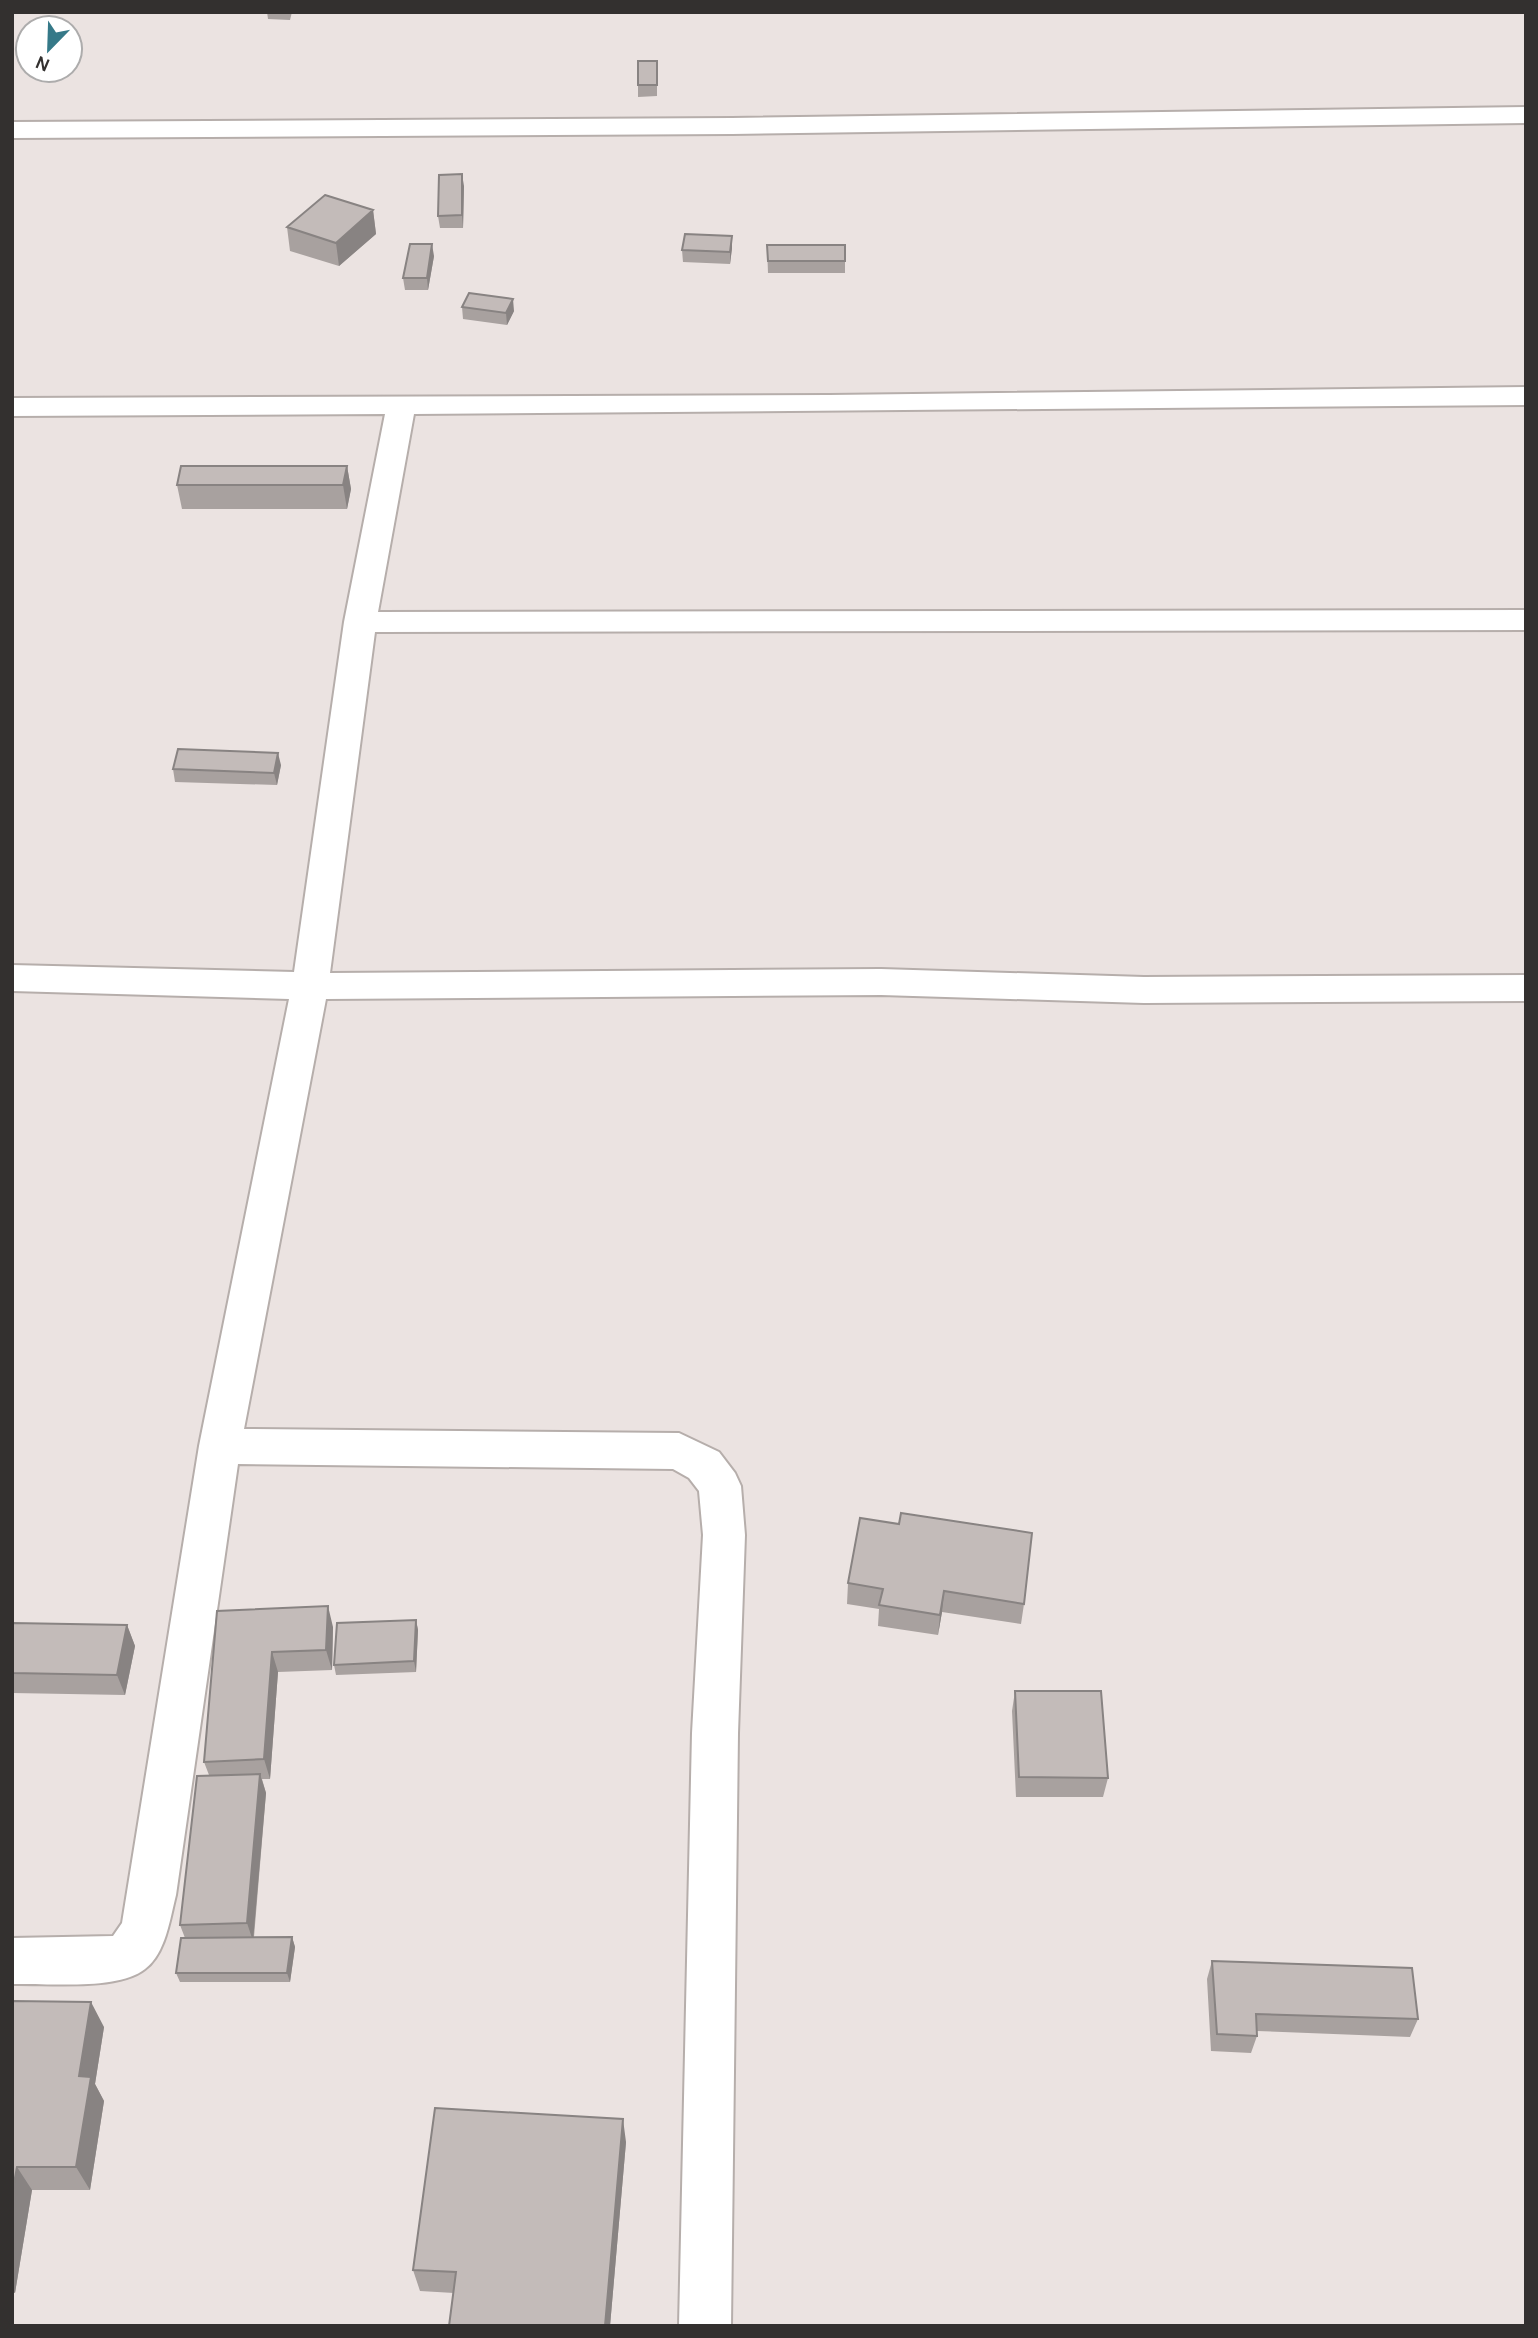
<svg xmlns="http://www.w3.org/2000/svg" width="1538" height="2338" viewBox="0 0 1538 2338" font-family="Karla,sans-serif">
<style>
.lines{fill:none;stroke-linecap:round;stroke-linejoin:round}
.street-casing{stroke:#b6aeab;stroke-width:4}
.street{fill:#fff;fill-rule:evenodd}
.wall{fill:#a8a19f}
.shaded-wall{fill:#888382}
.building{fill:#c3bbb9;stroke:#888382;stroke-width:2}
</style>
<rect width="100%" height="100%" fill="#ebe3e1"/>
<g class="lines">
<defs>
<path id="street" d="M1526,107v16l-794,11 -720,4v-16l720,-4z
M1526,387v18l-1112,9 -36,198 1148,-2v20l-1151,2 -45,341 551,-4 263,8 382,-2v26l-382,2 -263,-8 -555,4 -82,430 435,4 40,19 16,21 6,13 4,49 -7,198 -7,593h-52l13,-593 11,-198 -4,-44 -10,-13 -16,-9 -435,-5 -62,431c-6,23 -10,58 -31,74 -27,22 -98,14 -133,15v-46l101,-2 9,-13 77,-477 90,-447 -277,-8v-26l282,7 50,-350 41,-208 -373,2v-18l817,-3z"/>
</defs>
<use href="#street" class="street-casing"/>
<use href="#street" class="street"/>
</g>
<path class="wall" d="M267,12h25l-2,8 -22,-1z
M657,61v35l-19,1v-12z
M464,186l-1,42h-23l-2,-12z
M373,210l3,24 -37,32 -49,-15 -3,-24z
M732,236v12l-2,16 -47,-2 -1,-12z
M767,245h78v28h-77z
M434,256l-6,34h-23l-2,-12z
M462,307l52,4 -7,14 -44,-6z
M347,466l4,23 -4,20h-165l-5,-24z
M281,765l-4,20 -102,-3 -2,-13z
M860,1518l164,86 -3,20 -79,-12 -4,23 -60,-9 1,-17 -32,-5 1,-21z
M217,1611l116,16 -1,43 -54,2 -8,107h-8l4,14 -12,144h38l3,10 -5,35h-110l-4,-9 9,-35 -5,-13 29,-150 -5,-13z
M416,1620l2,10 -2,42 -80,3 -2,-10z
M12,1623l115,2 8,21 -10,49 -113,-2z
M1015,1691l93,87 -5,19h-87l-4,-86z
M1212,1961l206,58 -8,18 -153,-6v5l-6,17 -40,-2 -4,-72z
M12,2001l92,26 -9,57 9,17 -14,89h-58l-17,103h-3z
M626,2142l-16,184h-161l5,-33 -34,-2 -7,-21z"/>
<path class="shaded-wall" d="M462,174l2,12 -1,42 -1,-13z
M373,210l3,24 -37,32 -3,-23z
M732,236v12l-2,16v-12z
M432,244l2,12 -6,34 -1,-12z
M513,299l1,12 -7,14 -1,-12z
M347,466l4,23 -4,20 -4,-24z
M278,753l3,12 -4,20 -3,-12z
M944,1591l-2,21 -4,23 2,-20z
M328,1606l5,21 -1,43 -6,-20z
M416,1620l2,10 -2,42 -2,-11z
M127,1625l8,21 -10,49 -8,-20z
M272,1652l6,20 -8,107 -6,-20z
M260,1774l6,19 -13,148 -6,-18z
M292,1937l3,10 -5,35 -3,-9z
M91,2002l13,25 -9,57 9,17 -14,89 -14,-23 3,-91z
M623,2119l3,23 -16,184h-5z
M17,2167l15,23 -17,103 -3,-4v-95z"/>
<path class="building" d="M638,61h19v24h-19z
M462,174v41l-24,1 1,-41z
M325,195l48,15 -37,33 -49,-16z
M685,234l47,2 -2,16 -48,-2z
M410,244h22l-5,34h-24z
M767,245h78v16h-77z
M469,293l44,6 -7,14 -44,-6z
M181,466h166l-4,19h-166z
M178,749l100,4 -4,20 -101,-4z
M901,1513l131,20 -8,71 -80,-13 -4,24 -61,-10 4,-16 -35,-6 12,-65 39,6z
M328,1606l-2,44 -54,2 -8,107 -60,3 13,-151z
M416,1620l-2,41 -80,4 3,-42z
M12,1623l115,2 -10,50 -105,-2z
M1015,1691h86l7,87 -89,-1z
M260,1774l-13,149 -67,2 17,-149z
M292,1937l-5,36h-111l5,-35z
M1212,1961l200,7 6,51 -162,-5 1,22 -40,-2z
M12,2001l79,1 -12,74 12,1 -15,90h-59l-5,27z
M435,2108l188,11 -18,207h-156l7,-54 -43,-2z"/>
<rect width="1538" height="2338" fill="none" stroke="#33302f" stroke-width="28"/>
<g transform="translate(49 49) rotate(203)"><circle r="33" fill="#ffffff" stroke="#adacac" stroke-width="2"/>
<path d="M0-5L12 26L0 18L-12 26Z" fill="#357988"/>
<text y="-10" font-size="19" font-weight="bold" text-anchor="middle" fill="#33302f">N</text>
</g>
</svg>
